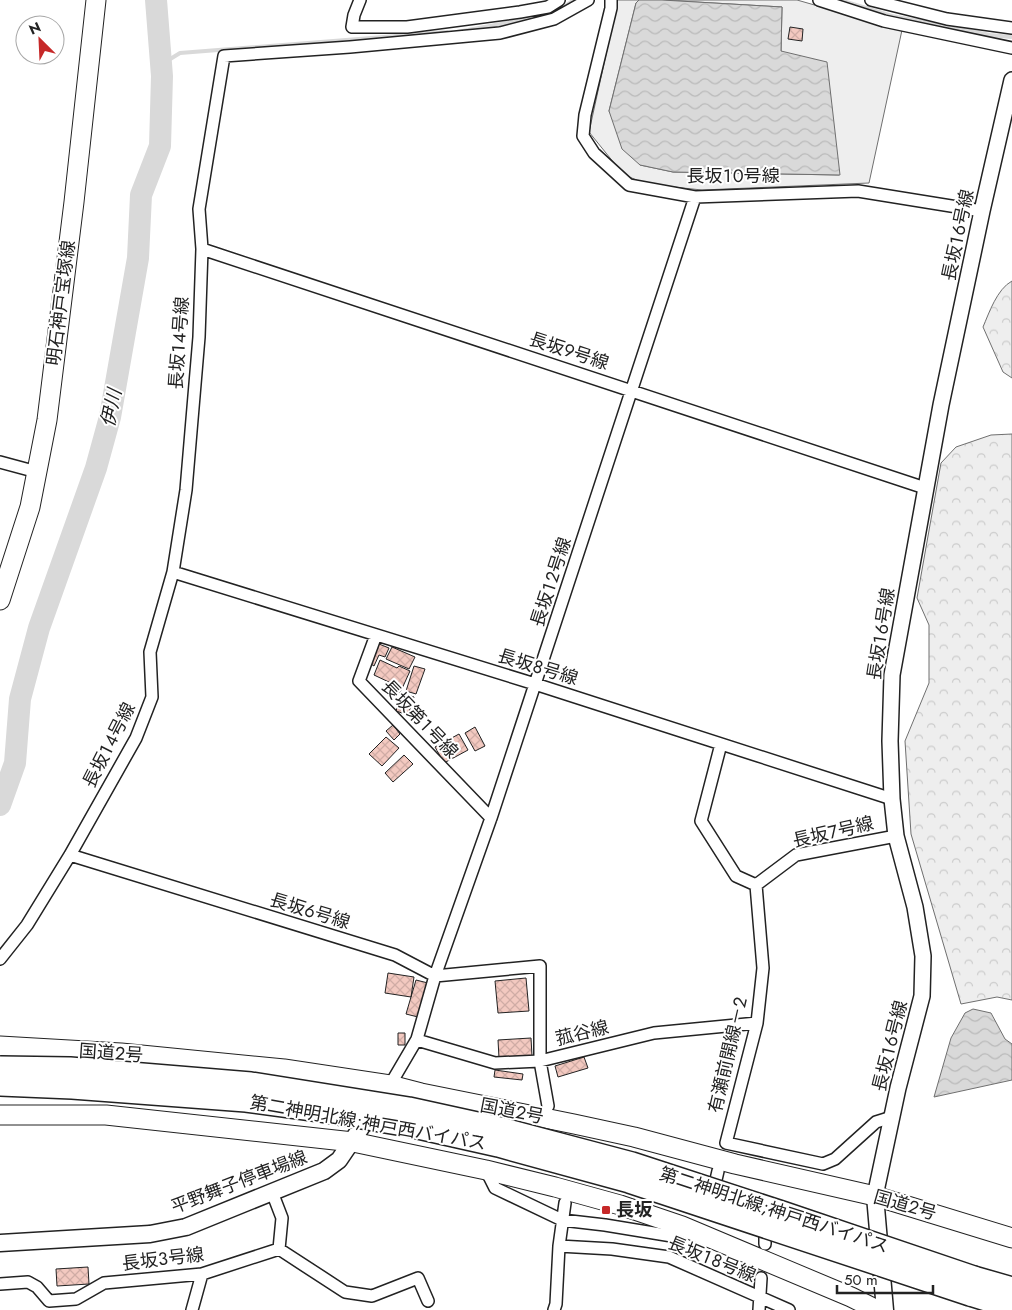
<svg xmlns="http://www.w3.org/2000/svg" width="1012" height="1310" viewBox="0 0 1012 1310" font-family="Jost,'Noto Sans JP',sans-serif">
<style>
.grass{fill:#eee;stroke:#6f6f6f}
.forest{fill:url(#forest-crowns);stroke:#6f6f6f}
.water{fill:url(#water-waves);stroke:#6f6f6f}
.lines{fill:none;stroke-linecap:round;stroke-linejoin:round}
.stream{stroke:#d9d9d9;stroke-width:4}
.river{stroke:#d9d9d9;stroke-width:22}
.building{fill:url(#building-cross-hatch);stroke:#222}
.minor-tunnel{stroke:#d3d3d3;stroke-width:11;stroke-dasharray:11 5.5;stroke-linecap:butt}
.minor-casing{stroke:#222;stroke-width:14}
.tertiary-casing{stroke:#222;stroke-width:18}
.secondary-casing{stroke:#222;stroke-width:19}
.primary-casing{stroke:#222;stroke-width:21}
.trunk-casing{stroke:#222;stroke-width:21}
.motorway-casing{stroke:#222;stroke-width:24}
.minor{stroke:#fff;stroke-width:11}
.tertiary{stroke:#fff;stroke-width:15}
.secondary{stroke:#fff;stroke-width:16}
.primary{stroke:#fff;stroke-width:19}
.trunk{stroke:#fff;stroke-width:19}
.motorway{stroke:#fff;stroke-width:21}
.motorway-bridge-casing{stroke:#222;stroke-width:24;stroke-linecap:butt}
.motorway-bridge{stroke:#fff;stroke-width:21}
.poi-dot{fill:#c62828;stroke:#fff;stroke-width:2}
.labels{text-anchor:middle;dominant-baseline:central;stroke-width:4;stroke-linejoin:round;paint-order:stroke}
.street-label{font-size:18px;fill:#222;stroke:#fff}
.poi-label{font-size:18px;font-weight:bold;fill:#222;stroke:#fff;text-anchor:start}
.water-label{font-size:19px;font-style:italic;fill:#222;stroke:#fff}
</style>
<defs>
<pattern id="forest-crowns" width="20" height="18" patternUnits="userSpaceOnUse" patternTransform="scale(1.25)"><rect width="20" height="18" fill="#eee"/><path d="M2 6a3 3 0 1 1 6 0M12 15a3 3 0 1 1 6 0" fill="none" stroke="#ccc"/></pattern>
<pattern id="water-waves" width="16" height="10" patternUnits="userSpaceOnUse" patternTransform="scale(1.25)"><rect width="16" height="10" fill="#d9d9d9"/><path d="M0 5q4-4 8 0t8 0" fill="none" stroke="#bababa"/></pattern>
<pattern id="building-cross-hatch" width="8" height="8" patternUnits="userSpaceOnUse" patternTransform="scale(1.25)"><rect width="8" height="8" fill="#f3c9c0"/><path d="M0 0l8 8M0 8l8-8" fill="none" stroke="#d0aca5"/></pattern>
</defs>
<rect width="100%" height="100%" fill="#fff"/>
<path class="grass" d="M616,0h23l-3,3 -27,108 31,54 33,7 166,3 -58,-124 1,-44 -120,-7h135l105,30 -33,153 -167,7 -57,-6 -22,-10 -34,-42 27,-123z"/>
<path class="forest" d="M1012,281v97l-9,-6 -20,-45c6,-14 14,-38 29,-46z
M1012,434v566l-15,-3 -36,7 -50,-170 -6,-93 24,-58v-58l-12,-27 24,-135 15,-16 35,-12z"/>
<path class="water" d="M639,0h23l120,7 -1,44 46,11 13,113 -167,-3 -33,-7 -18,-16 -13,-38 27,-108z
M973,1009l18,4 14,26 7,5v36l-78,17 17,-59 14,-25z"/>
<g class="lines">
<path class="stream" d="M840,0l52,16 98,19 21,2
M457,32l88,-16 16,-7 13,-9
M162,76l5,-15 13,-8 267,-21"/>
<path class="river" d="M0,805l15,-42 5,-64 19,-71 57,-160 14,-51 28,-159 3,-63 19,-49 2,-70 -6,-76"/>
</g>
<path class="building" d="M790,27l13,2 -1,12 -14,-2z
M379,644l10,4 -4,9 -6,-2 -5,11 -3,-2z
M392,647l23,10 -6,12 -23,-10z
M380,660l17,8 2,-2 11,5 -10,22 -12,-5 3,-5 -17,-8z
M414,666l11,3 -9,25 -10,-3z
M402,693l12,4 -6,18 -12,-4z
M393,725l7,9 -6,6 -8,-9z
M475,727l10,19 -10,5 -10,-18z
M459,734l9,16 -24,13 -9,-16z
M386,737l13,11 -17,18 -13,-12z
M404,755l9,9 -20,18 -8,-9z
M388,973l26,4 -3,20 -26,-4z
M526,978l3,33 -31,2 -3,-32z
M416,980l12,3 -10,34 -12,-3z
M398,1033h7v12h-7z
M531,1038l1,18 -33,2 -1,-18z
M584,1057l4,11 -30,9 -3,-11z
M495,1070l28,4 -1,6 -28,-3z
M88,1267l1,17 -32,2 -1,-17z"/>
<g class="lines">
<path class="minor-tunnel" d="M761,1278l4,-34"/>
<defs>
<path id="minor" d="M360,0l-6,15 -2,12h55l113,-15 28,-5 11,-7
M611,0v8l-26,107 -2,21 11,17 35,32 66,12 163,-6 124,20
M819,0l65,21 128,27
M871,0l76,19 65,9
M202,249l723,239
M0,462l37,10
M173,572l362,112 357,115
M376,635l-17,46 132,137
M721,744l-20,77 35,55 20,9
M70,855l325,100 40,21 105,-10v95l8,45
M756,885l7,83 -6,55 -31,120 97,21 12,-5 41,-37 16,-5
M756,885l40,-30 100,-19
M0,959l27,-34 43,-70 66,-117 16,-41 -2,-45 23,-80 13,-82 13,-153 3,-88 -3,-40 25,-153 126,-9 150,-14 54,-14 34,-19
M417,1040l78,23 45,-2 114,-28 103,-10
M390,1085l27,-46 18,-63 56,-158 204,-621
M486,1170l9,18 67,32 43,5 67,11 10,-10
M272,1192l10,26 -3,31
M713,1193l5,-22
M765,1244v-20
M559,1246l53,3 57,8 120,53
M0,1284l28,-2 9,5 12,14 27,-2 28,-16 98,-9 77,-25 66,43 27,4 46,-18 10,23
M192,1310l10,-36
M554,1310l2,-6 3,-58 6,-43
M759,1310l2,-32"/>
<path id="tertiary" d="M875,1196l23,-108 24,-92 1,-40 -8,-49 -19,-71 -4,-37 -2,-58 2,-66 49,-270 41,-194 30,-131"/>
<path id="secondary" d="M875,1196l10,114
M0,1243l150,-9 36,-7 138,-56 15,-11 34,-50"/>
<path id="primary" d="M0,600l30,-93 17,-87 27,-218 22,-202"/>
<path id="trunk" d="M0,1046l121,7 163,16 106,16 31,8 153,31 60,13 101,27 140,32 137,42
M0,1115h106l247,27 133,28 69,17 65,18 62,21 169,71 26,13"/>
<path id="motorway" d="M974,1277l38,11
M970,1295l42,13"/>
</defs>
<use href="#minor" class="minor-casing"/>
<use href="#tertiary" class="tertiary-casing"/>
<use href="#secondary" class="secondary-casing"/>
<use href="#primary" class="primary-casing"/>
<use href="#trunk" class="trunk-casing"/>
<use href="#motorway" class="motorway-casing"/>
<use href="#minor" class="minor"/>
<use href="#tertiary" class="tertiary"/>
<use href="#secondary" class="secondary"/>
<use href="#primary" class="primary"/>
<use href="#trunk" class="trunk"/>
<use href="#motorway" class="motorway"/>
<defs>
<path id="motorway-bridge" d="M0,1067l70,1 181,15 158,25 91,20 132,35 150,49 192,65
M0,1085l72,3 174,13 74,10 89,15 89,20 131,36 341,113"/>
</defs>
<use href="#motorway-bridge" class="motorway-bridge-casing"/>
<use href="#motorway-bridge" class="motorway-bridge"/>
</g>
<rect class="poi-dot" x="601" y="1205" width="10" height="10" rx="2.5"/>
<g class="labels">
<g class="street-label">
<text x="733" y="176">長坂１０号線</text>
<text transform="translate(958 235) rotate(-78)">長坂１６号線</text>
<text transform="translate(61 303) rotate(-83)">明石神戸宝塚線</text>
<text transform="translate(179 343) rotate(-86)">長坂１４号線</text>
<text transform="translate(569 351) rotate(18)">長坂９号線</text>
<text transform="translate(551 582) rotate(-72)">長坂１２号線</text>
<text transform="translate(881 634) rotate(-81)">長坂１６号線</text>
<text transform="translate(538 667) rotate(17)">長坂８号線</text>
<text transform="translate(420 719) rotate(46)">長坂第１号線</text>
<text transform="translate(109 745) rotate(-63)">長坂１４号線</text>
<text transform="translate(833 832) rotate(-13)">長坂７号線</text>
<text transform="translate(310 911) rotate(17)">長坂６号線</text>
<text transform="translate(582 1033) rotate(-14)">菰谷線</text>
<text transform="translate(890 1046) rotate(-76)">長坂１６号線</text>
<text transform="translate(111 1053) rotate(4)">国道2号</text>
<text transform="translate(728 1055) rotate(-77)">有瀬前開線－２</text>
<text transform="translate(512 1111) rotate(11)">国道2号</text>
<text transform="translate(368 1123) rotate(10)">第二神明北線;神戸西バイパス</text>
<text transform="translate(239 1182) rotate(-21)">平野舞子停車場線</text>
<text transform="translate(905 1205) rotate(16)">国道2号</text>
<text transform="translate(774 1210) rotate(18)">第二神明北線;神戸西バイパス</text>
<text transform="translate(163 1259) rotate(-7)">長坂３号線</text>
<text transform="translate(712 1259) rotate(22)">長坂１８号線</text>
</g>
<g class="poi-label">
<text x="616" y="1210">長坂</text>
</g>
<g class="water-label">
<text transform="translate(111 408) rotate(-78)">伊川</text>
</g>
</g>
<g transform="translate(40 40) rotate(336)"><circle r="24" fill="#ffffff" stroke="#a7a7a7"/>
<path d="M0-4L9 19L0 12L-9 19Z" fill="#c62828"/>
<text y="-8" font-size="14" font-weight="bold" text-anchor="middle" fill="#222222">N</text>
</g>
<path d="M837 1285v8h96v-8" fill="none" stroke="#222222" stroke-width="2.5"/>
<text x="844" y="1285" font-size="15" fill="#222222" stroke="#ffffff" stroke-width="4" paint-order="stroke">50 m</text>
</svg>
